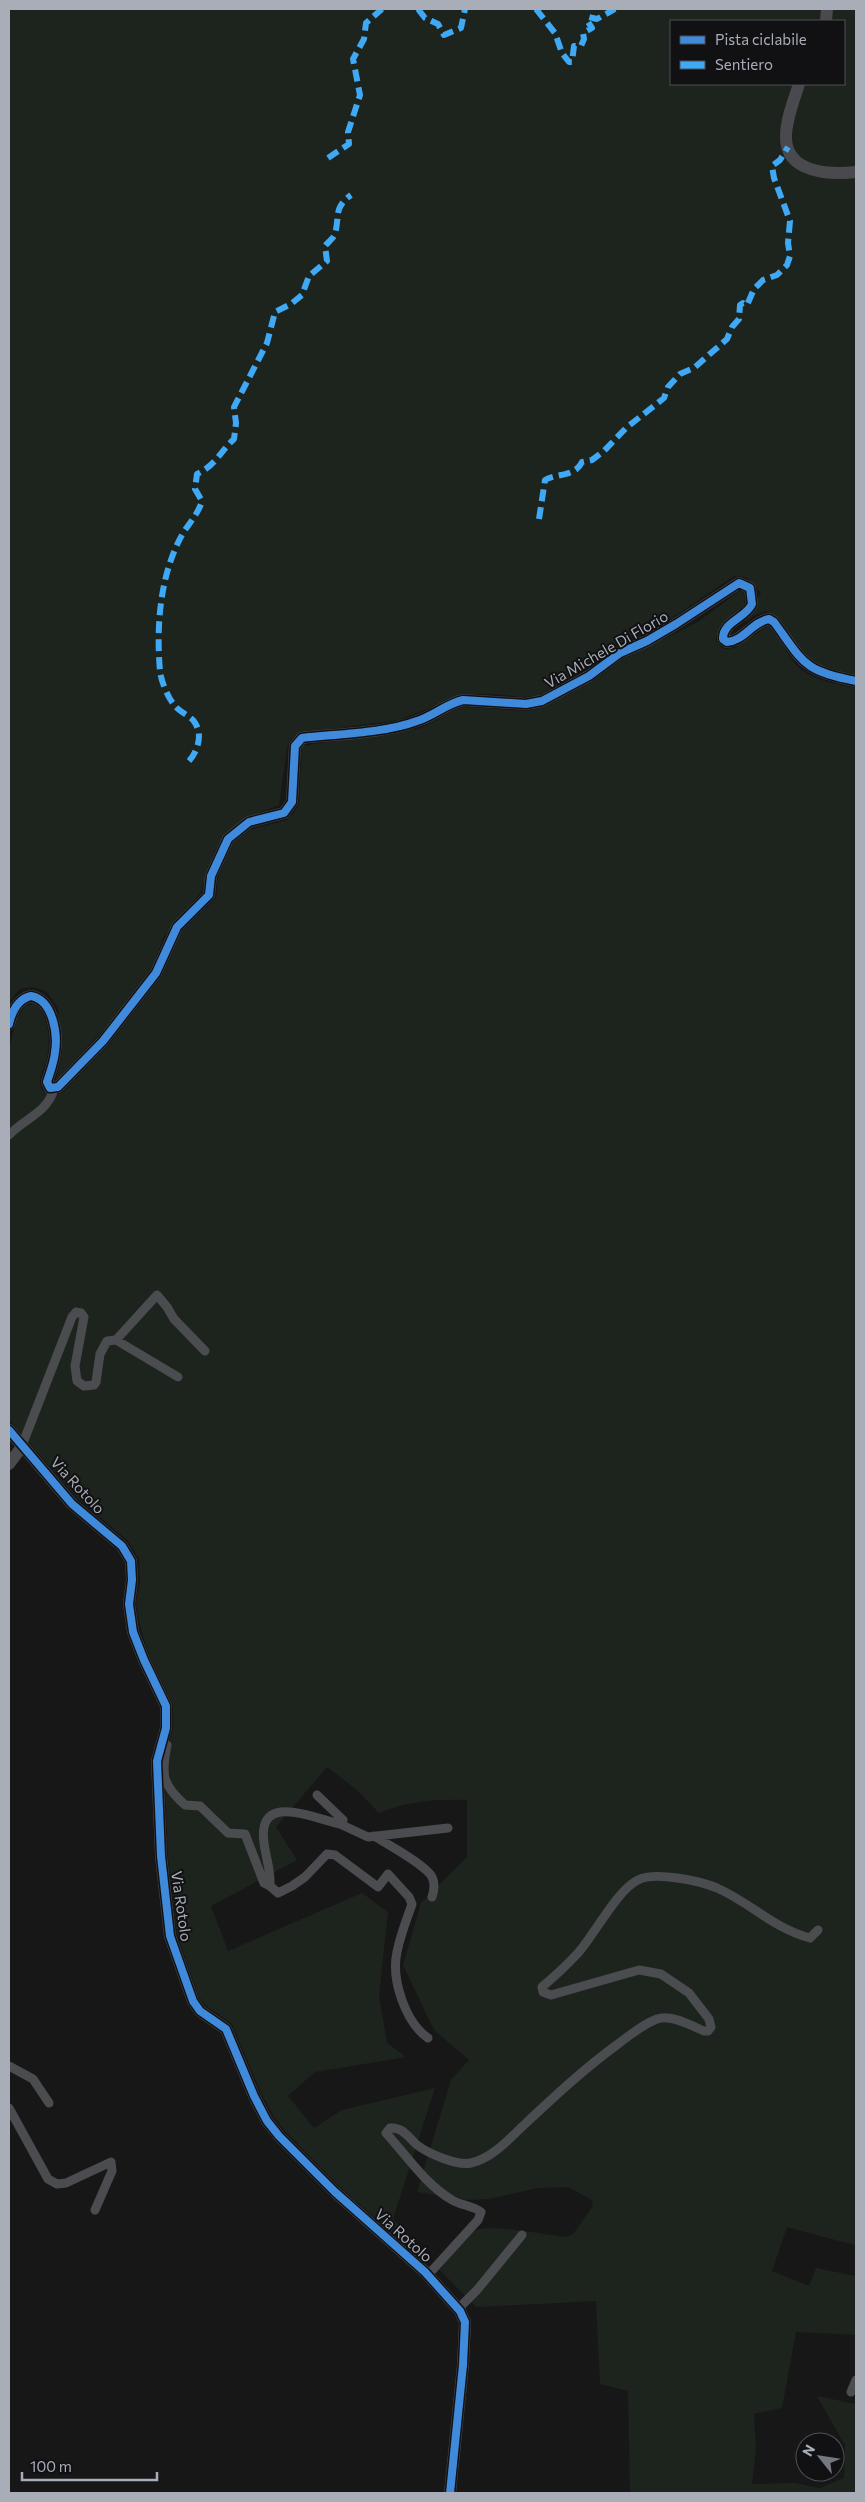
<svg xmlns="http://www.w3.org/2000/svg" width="865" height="2502" viewBox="0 0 865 2502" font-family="Commissioner,sans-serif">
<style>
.green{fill:#1d241e}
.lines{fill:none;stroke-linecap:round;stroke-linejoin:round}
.street{stroke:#4b4c50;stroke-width:9}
.secondary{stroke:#4a4a4e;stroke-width:12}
.quiet{stroke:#3fa9f5;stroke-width:6;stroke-dasharray:12 6;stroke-linecap:butt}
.cycleway-casing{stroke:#111113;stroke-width:11}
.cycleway{stroke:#408adc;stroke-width:8}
.labels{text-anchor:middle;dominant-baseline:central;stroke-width:4;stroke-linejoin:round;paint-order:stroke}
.street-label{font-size:15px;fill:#a8adb8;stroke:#111113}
</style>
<rect width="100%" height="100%" fill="#171717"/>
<path class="green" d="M9,9h812l1,12h-151v63h125l-8,73 68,19v500l-44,-13 -28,-35 -17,-17 -12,4 -11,8 17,-30 -15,-16 -12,-1 -62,42 -44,21 -56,38 -35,19 -15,1 -29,-3h-26l-69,26 -96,13 -11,6 -4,9 -8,57 -35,14 -21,19 -8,13 -14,41 -37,44 -11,30 -40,54 -57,60 6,-27 -4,-45 -11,-16 -13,-5 -14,2 -11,13z
M833,9h23v158c-11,1 -24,3 -35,1 -46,-8 -25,-55 -17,-84h40v-63h-13z
M739,591l6,2 -1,12c-13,12 -28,17 -28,37l8,7 11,-1 33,-22c10,9 17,24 25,35 14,19 42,23 63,27v1555l-2,2 -67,-18 -15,44 37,15 7,-18 40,8v59l-60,-3 -14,76 -28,6 2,35 -4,35 42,-1 26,5 24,-10 1,-33 -28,-49 39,8v89h-226l-2,-102 -28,-7 -4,-83 -120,6 -36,-37c7,-9 26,-35 36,-40 14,-6 73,5 90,7l7,-3 20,-28 -1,-6 -24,-13 -31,1 -48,11 -20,1 -52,-8 34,-112 18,-20 -35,-30 -31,-65 18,-62 46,-46v-57c-31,-1 -59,1 -88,13l-22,-23 -30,-23 -51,60 21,33 -86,46 17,45 134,-58 26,19 -9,84 8,47 19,14 -91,15 -27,24 26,32 28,-18 93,-22 -42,131 29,28 -6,7 -76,-67 -55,-56 -11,-14 -13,-24 -29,-69 -27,-19 -6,-8 -22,-63 -9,-78 -4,-94 9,-33v-24l-23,-48 -9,-27 -5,-26 4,-23 -1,-22 -11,-18 -50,-42 -69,-79v-371l7,-28 9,-15 9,-3c16,13 17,40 12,59 -2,6 -7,15 -6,22 2,11 13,12 22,9l46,-47 54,-70 20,-45 34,-33 2,-21 15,-34 19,-14 35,-9 7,-7 5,-9 3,-58 119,-18 35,-19 8,-2 62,4 18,-4 49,-26 30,-22 75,-37z"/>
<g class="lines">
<path class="street" d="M9,1135c16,-17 38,-22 45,-46
M116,1340l62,37
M21,1448l51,-131 4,-5 5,1 3,4 -9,49 2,15 7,5 10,-1 2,-3 4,-28 7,-13 9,-1 41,-45 10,12 7,12 31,32
M167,1745c-6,31 -5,39 18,60l15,1 28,27 17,1 19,49 6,3c1,-15 -4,-28 -6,-43 -7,-51 46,-26 76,-19l3,-4 -26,-25
M340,1824l28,13 80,-9
M374,1836c13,8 52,29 58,41 3,6 2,14 0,20
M270,1886l8,7 14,-7 13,-9 22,-23 8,1 43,32 10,-13 21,23 3,7c-5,15 -12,32 -15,48 -6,27 8,70 31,86
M9,2066l24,13 16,24
M9,2108l39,71 9,5 9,-1 45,-21 1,9 -17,39
M428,2275l50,-55 3,-8c-9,-7 -19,-6 -29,-12 -26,-15 -46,-45 -66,-67l4,-5c13,-1 18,9 27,17 12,9 40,21 54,18 22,-5 39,-25 55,-40 30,-28 59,-55 92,-79 12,-9 25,-20 39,-25 14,-5 33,6 47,12h4l3,-4 -2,-8 -20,-26 -28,-19 -22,-4 -88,25 -8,-3 -1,-5c13,-11 25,-22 36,-34 16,-18 40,-64 60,-73 17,-9 62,1 79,8 34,15 56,40 93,50l8,-8
M458,2309l19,-19 45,-55
M851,2392l5,-12"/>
<path class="secondary" d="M826,21l1,-12
M799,84c-5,16 -13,35 -13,53 0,36 43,38 70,35
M9,1024c3,-13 9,-25 22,-28 22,4 27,38 24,56 -1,11 -5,20 -8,30l3,6 8,-1 45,-46 53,-68 21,-46 32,-32 2,-19 17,-37 21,-17 35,-9 8,-11 3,-56 7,-8c35,-4 83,-5 115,-17 16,-5 29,-17 46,-21l63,4 16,-3 47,-25 31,-23 27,-12 29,-17 63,-41 11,5 2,16c-6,14 -30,18 -29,35l4,3c17,-1 25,-20 42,-23l5,3c30,41 29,49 82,59
M9,1430l63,74 50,42 9,15 1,19 -3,24 4,28 11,28 22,46v22l-9,33 4,95 9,80 23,65 7,10 26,18 28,67 13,25 12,15 56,56 90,80 35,39 5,11 -2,43 -13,128
M9,1464l12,-16"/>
<path class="quiet" d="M418,9l7,9 13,6 6,11 17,-7 4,-19
M536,9l19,24 7,20 7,9h3l2,-16h7l3,-7 -1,-6 9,-5 -4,-6 1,-5 8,2 18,-10
M328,158l21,-14 -1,-12 12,-37 -7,-36 11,-20 2,-16 16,-14
M539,519l6,-39c12,-7 30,-3 37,-18l10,-2 12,-9 22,-23 38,-30 4,-11 12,-13 14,-6 33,-29 5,-12 7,-8 1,-14 3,-2 4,2 7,-16 9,-9 14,-5 10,-10 3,-9 -2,-13 2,-22 -16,-43 -2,-12 8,-6 8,-13
M189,761c9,-10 15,-28 4,-41 -5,-5 -13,-8 -18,-14 -7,-8 -14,-25 -15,-35 -4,-46 0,-97 23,-138 7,-11 15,-19 19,-32l-7,-12 2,-15c18,-8 23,-22 37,-35l2,-16 -2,-16 33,-64 8,-31 16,-8 11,-9 7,-19 18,-15 -2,-15c3,-4 9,-8 10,-12 5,-18 -2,-26 16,-39"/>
<defs>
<path id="cycleway" d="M9,1024c3,-13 9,-25 22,-28 22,4 27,38 24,56 -1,11 -5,20 -8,30l3,6 8,-1 45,-46 53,-68 21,-46 32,-32 2,-19 17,-37 21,-17 35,-9 8,-11 3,-56 7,-8c35,-4 83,-5 115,-17 16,-5 29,-17 46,-21l63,4 16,-3 47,-25 31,-23 27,-12 29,-17 63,-41 11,5 2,16c-6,14 -30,18 -29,35l4,3c17,-1 25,-20 42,-23l5,3c30,41 29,49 82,59
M9,1430l63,74 50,42 9,15 1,19 -3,24 4,28 11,28 22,46v22l-9,33 4,95 9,80 23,65 7,10 26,18 28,67 13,25 12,15 56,56 90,80 35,39 5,11 -2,43 -13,128"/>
</defs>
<use href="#cycleway" class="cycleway-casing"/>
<use href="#cycleway" class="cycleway"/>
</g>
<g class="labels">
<g class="street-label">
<text transform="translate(606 649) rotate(-30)">Via Michele Di Florio</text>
<text transform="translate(78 1485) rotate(47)">Via Rotolo</text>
<text transform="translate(182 1906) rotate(82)">Via Rotolo</text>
<text transform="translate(404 2235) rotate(42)">Via Rotolo</text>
</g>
</g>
<rect width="865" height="2502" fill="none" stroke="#a8adb8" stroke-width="20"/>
<rect x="670" y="20" width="175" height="65" fill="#111113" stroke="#4d4f55"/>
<rect x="680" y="36" width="25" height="8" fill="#408adc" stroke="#4d4f55"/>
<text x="715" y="45" font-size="15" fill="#a8adb8">Pista ciclabile</text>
<rect x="680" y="61" width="25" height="8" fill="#3fa9f5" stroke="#4d4f55"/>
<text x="715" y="70" font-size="15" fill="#a8adb8">Sentiero</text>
<g transform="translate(820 2457) rotate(300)"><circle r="24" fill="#111113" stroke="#4d4f55"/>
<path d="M0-4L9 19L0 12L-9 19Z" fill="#757880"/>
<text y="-8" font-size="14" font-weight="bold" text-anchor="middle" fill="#a8adb8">N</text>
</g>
<path d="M22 2472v8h135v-8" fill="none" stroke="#a8adb8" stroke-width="2.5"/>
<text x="30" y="2472" font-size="15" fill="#a8adb8" stroke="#111113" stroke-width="4" paint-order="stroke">100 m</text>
</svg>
